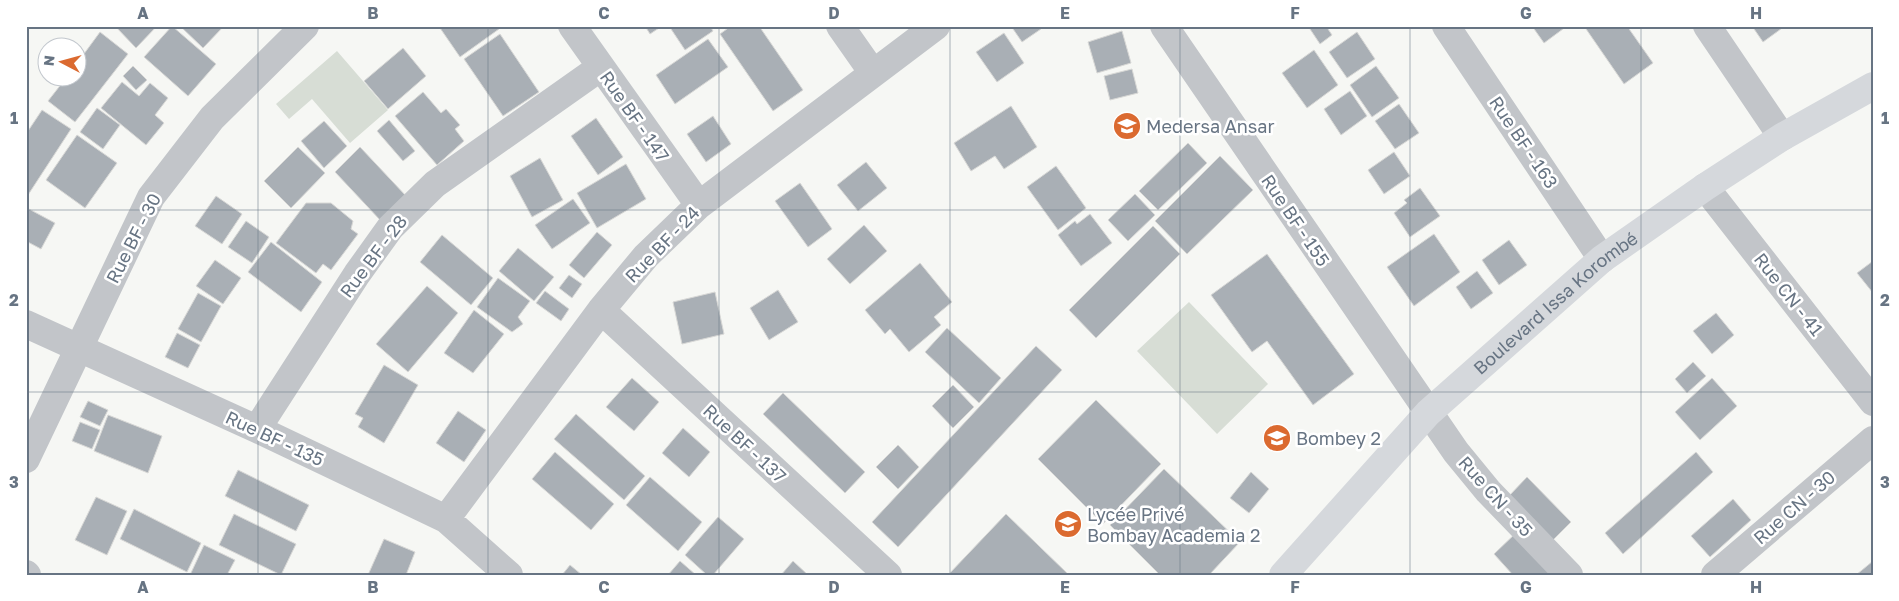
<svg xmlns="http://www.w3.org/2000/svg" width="1899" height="601" viewBox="0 0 1899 601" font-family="'Golos Text',sans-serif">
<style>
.green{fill:#d7ddd5}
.building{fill:#a9afb5;stroke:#d8d8d6}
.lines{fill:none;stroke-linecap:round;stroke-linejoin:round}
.street{stroke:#c2c5c9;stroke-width:28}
.secondary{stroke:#d5d8dc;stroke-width:28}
.grid{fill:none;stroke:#677483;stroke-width:1;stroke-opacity:0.55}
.labels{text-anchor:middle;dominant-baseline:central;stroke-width:5;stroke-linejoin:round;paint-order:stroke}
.street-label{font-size:18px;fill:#677483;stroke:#fff}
.poi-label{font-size:18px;fill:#677483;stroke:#fff;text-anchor:start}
.neatline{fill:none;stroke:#677483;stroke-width:2}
.grid-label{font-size:16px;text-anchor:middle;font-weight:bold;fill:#677483}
</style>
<rect width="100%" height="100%" fill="#f6f7f4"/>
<path class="green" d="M337,51l51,59 -38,33 -38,-44 -23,20 -13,-15z
M1189,302l79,82 -51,50 -80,-83z"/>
<path class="building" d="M115,26h42l-21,22z
M172,26l44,38 -28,32 -44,-39z
M180,26h44l-21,22z
M442,26h55l2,3 -39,28 -20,-29z
M645,26h17l-12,8z
M669,26h41l3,5 -28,19z
M731,26h28l44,64 -30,21 -53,-77z
M1011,26h28l2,3 -19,13z
M1308,26h18l6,9 -12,9z
M1532,26h35l-23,17z
M1584,26h43l26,37 -29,21z
M1752,26h33l-22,16z
M1122,31l9,32 -34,10 -9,-31z
M100,32l28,22 -53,68 -27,-21 18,-23h12v-16z
M1357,32l18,27 -28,19 -18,-26z
M1004,33l20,30 -27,19 -21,-30z
M500,34l39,58 -36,24 -39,-57z
M708,39l20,28 -53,37 -19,-29z
M403,48l23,28 -38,33 -24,-28z
M1314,50l24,35 -31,23 -25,-35z
M133,66l14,14 -11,10 -13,-14z
M1376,66l23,32 -27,19 -22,-32z
M1132,69l6,24 -28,7 -6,-24z
M122,82l17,14 11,-13 18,15 -13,17 9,8 -18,22 -45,-37z
M1350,91l17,25 -26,19 -17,-26z
M423,92l18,21 5,-4 14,16 -5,4 9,12 -27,24 -42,-49z
M1399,104l20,29 -24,16 -20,-28z
M1011,106l26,41 -33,22 -9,-13 -24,15 -17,-28z
M97,108l23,17 -17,24 -23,-17z
M42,110l29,19 -45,69v-64z
M713,116l18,28 -25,18 -19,-28z
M596,118l27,39 -25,18 -27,-39z
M389,120l26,31 -12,10 -26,-30z
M324,121l23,25 -23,22 -23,-27z
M77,135l40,28 -32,45 -39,-28z
M1188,143l19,20 -49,47 -19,-19z
M298,147l27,26 -34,35 -27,-27z
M360,147l47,50 -26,24 -46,-49z
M1394,152l16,24 -26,18 -16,-24z
M1220,156l33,34 -66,64 -32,-33z
M540,158l23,42 -31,17 -22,-41z
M866,162l21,26 -29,23 -21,-26z
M626,164l20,35 -49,29 -20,-35z
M1056,166l30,42 -28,22 -31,-43z
M800,183l32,46 -24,18 -33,-46z
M1420,188l20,28 -30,21 -16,-24 13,-10 -3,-3z
M1135,194l20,21 -27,26 -20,-21z
M216,196l26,18 -20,30 -27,-18z
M573,199l17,24 -38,26 -17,-24z
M306,203h25l22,18 -2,8 7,5 -27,36 -8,-6 -7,9 -40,-30z
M27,208l28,15 -14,26 -15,-8z
M1090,214l22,29 -31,23 -23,-31 17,-14 2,3z
M246,221l23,16 -17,26 -24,-16z
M864,225l23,26 -37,33 -23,-25z
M1153,226l27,28 -84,84 -27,-28z
M597,232l15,13 -28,33 -15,-13z
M1434,234l26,38 -46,34 -27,-39z
M442,235l51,43 -22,27 -51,-43z
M1509,240l18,25 -28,20 -17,-25z
M271,242l51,40 -21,30 -53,-40z
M518,248l36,29 -20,24 -35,-30z
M1267,254l87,120 -41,31 -46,-64 -15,11 -41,-57z
M215,260l26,18 -18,26 -27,-18z
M1873,261v32l-16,-20z
M920,263l32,39 -18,15 7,8 -32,27 -19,-23 -5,5 -20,-24z
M1477,271l16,22 -22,16 -15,-22z
M569,275l13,9 -10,14 -13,-10z
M498,278l32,23 -12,16 5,7 -11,8 -35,-25z
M427,286l31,27 -50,59 -32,-28z
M778,290l20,32 -29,18 -19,-32z
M545,291l24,18 -8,12 -25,-18z
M715,292l9,42 -42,10 -9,-42z
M198,293l23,13 -20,36 -23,-13z
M474,310l30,24 -31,39 -29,-20z
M1716,313l18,22 -22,19 -19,-23z
M947,328l54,50 -22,25 -54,-51z
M177,333l23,12 -12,23 -23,-11z
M1036,346l26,24 -164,177 -26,-25z
M1693,362l13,14 -19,17 -12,-14z
M384,365l34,20 -34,58 -26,-16 5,-9 -8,-4z
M632,378l27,24 -25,29 -28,-24z
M1712,378l25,28 -37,34 -25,-28z
M953,385l21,22 -21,21 -21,-22z
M783,393l82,79 -20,21 -82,-79z
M1096,400l65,64 -58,60 -65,-65z
M88,401l20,9 -8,16 -20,-9z
M458,411l28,19 -22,32 -28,-19z
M576,414l69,62 -21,24 -70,-61z
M108,415l54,21 -14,37 -54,-22z
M80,422l20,8 -8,19 -20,-8z
M683,428l27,24 -21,25 -27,-24z
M898,445l21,22 -21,22 -22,-22z
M555,452l59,52 -23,26 -59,-51z
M1696,452l17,20 -90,82 -18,-21z
M1164,469l76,73 -31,33h-49l-50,-50z
M238,470l71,35 -13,26 -71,-35z
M1251,472l18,17 -20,24 -19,-15z
M650,477l52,45 -24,29 -52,-46z
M1527,477l44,45 -20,20 -43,-45z
M96,497l31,14 -20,44 -32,-15z
M1733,499l18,21 -41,37 -19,-21z
M134,509l67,34 -14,29 -67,-33z
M234,514l62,30 -15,31 -62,-30z
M1006,514l63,61h-121z
M718,517l26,22 -31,36h-6l-22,-20z
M1518,531l34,44h-39l-19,-21z
M384,539l31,13 -9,23h-38z
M204,545l31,15 -8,15h-37z
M680,561l16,14h-28z
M793,561l15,14h-27z
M1873,561v14h-17z
M570,565l12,10h-20z"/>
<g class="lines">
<path class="street" d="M572,26l127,179
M840,26l33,47
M1164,26l292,426 32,39 81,84
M1446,26l156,233
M1707,26l75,111
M1705,187l168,215
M601,310l287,265
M26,324l231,105 189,90 63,56
M257,429l100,-155 33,-46 45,-44 166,-117
M26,459l125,-262 61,-79 93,-92
M446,519l155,-209 45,-54 53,-51 237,-179
M26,574l1,1
M1715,575l158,-135"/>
<path class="secondary" id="s1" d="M1283,575l145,-162 174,-154 103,-72 77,-50 91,-51"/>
</g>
<path class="grid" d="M258,26v549M488,26v549M719,26v549M950,26v549M1180,26v549M1410,26v549M1641,26v549M26,210h1847M26,392h1847"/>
<defs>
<symbol id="school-disc" viewBox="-11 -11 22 22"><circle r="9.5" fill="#db6a30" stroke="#fff"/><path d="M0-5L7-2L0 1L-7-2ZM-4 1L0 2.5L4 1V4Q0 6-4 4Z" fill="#fff"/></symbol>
</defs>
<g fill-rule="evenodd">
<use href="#school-disc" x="1111" y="110" width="32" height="32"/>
<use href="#school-disc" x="1261" y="422" width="32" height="32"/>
<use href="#school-disc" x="1052" y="508" width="32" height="32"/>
</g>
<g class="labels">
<g class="street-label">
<text transform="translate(635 116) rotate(55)">Rue BF - 147</text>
<text transform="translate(1524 142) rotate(56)">Rue BF - 163</text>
<text transform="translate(1296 220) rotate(56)">Rue BF - 155</text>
<text transform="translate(133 238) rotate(-63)">Rue BF - 30</text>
<text transform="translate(662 244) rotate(-46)">Rue BF - 24</text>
<text transform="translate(373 256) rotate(-53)">Rue BF - 28</text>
<text transform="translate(1789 294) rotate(52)">Rue CN - 41</text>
<text stroke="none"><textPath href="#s1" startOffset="386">Boulevard Issa Korombé</textPath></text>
<text transform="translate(275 438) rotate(25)">Rue BF - 135</text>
<text transform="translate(745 443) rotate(43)">Rue BF - 137</text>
<text transform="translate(1496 496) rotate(48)">Rue CN - 35</text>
<text transform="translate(1794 507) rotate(-41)">Rue CN - 30</text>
</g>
<g class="poi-label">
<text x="1146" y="126">Medersa Ansar</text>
<text x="1296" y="438">Bombey 2</text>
<text x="1087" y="514">Lycée Privé<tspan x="1087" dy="21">Bombay Academia 2</tspan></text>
</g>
</g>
<rect width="1899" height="601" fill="none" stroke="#ffffff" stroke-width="55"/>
<g transform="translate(62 62) rotate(276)"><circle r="24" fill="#ffffff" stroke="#c2c7cd"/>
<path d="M0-4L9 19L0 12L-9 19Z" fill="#db6a30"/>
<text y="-8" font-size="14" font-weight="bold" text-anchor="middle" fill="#677483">N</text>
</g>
<rect x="28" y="28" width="1844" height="546" class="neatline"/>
<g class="grid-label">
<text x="143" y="19">A</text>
<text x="373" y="19">B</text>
<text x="604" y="19">C</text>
<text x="834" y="19">D</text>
<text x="1065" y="19">E</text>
<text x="1295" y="19">F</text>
<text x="1526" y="19">G</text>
<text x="1756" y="19">H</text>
<text x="14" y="124">1</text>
<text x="1885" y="124">1</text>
<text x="14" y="306">2</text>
<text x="1885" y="306">2</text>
<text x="14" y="488">3</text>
<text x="1885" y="488">3</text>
<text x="143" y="593">A</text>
<text x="373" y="593">B</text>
<text x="604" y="593">C</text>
<text x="834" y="593">D</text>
<text x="1065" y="593">E</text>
<text x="1295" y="593">F</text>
<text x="1526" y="593">G</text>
<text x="1756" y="593">H</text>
</g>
</svg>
